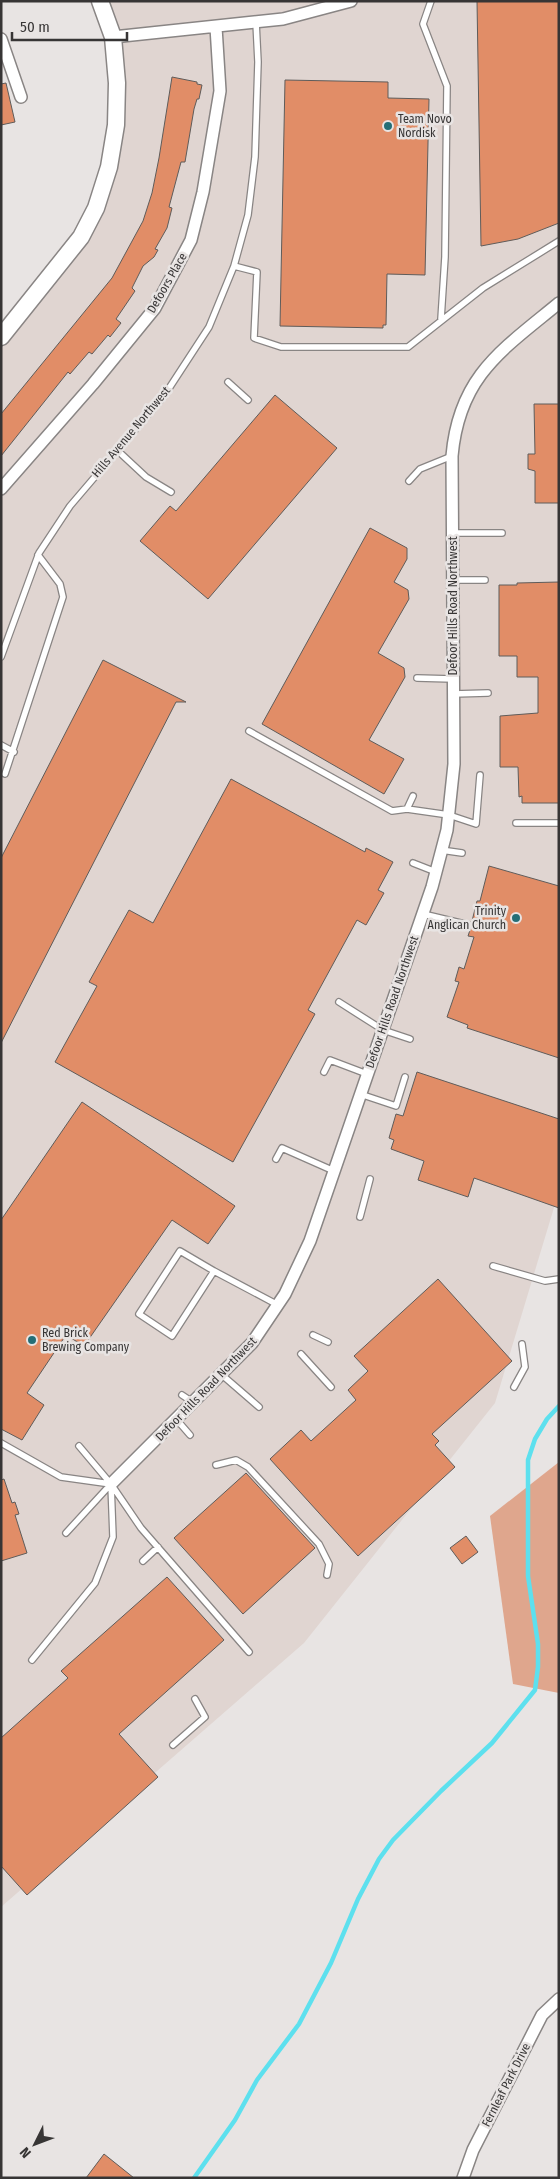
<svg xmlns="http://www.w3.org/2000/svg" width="560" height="2179" viewBox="0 0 560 2179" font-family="'Fira Sans Condensed',sans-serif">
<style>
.built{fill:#e0d5d1}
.green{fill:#dfa68d}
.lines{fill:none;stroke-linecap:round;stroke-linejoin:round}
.stream{stroke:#5de0ee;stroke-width:4.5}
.building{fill:#e18d67;stroke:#5f5c5a}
.lane-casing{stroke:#898584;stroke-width:8}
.street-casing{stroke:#898584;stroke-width:14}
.secondary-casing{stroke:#898584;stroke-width:19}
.lane{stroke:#fff;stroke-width:5.5}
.street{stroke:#fff;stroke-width:11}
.secondary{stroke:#fff;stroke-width:16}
.poi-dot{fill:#246e76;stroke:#e8e4e3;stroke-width:2}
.labels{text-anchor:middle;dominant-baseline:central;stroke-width:5;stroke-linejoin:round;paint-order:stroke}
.poi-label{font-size:12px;fill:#373535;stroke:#e8e4e3;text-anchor:start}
.street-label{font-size:12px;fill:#373535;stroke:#e8e4e3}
</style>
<rect width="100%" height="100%" fill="#e8e4e3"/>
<path class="built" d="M94,1h465v1190l-64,212 -191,240 -303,264v-1573l87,-100 26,-89 1,-99z"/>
<path class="green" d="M559,1462v231l-46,-9 -23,-168z"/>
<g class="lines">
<path class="stream" d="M194,2178l41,-58 22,-40 42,-56 32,-61 27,-64 21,-40 14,-19 48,-49 51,-48 43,-53 3,-23v-23l-10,-68v-116l7,-21 12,-20 12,-13"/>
</g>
<path class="building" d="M477,1h82v222l-41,16 -37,7z
M172,77l25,5v2l5,1 -3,14h-2l-3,10 -9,53h-4l-12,45 3,1 -5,20 -12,21 3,1 -4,7 -11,9 -11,22 3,3 -19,28 5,4 -11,14 -2,-2 -16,19 -3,-2 -19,22 -2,-2 -67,84v-42l111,-136 31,-57 9,-28 7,-35z
M285,80l103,2v16l41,1 -4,176 -38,-1 -1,51h-3v3l-103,-2z
M6,83l9,39 -14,3v-41z
M275,395l62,53 -129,151 -68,-58 30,-35 6,5z
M534,404h25v99h-24v-32l-7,-2v-15h7z
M370,528l37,20v11l-13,23 14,8 1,9 -31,54 26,15 1,9 -36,63 35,19 -20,35 -122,-70z
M559,582v221h-37v-7l-3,1 -1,-30h-18v-51l38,-3v-36h-21v-21h-18v-71h18v-2z
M103,660l83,42h-10l-175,341v-185z
M231,779l134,73 1,-4 27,14 -15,28 6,3 -18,32 -9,-5 -49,90 7,4 -82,148 -178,-100 42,-76 -8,-4 40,-72 24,13z
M489,866l70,20v172l-92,-30 1,-3 -21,-8 12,-35 -4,-1 4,-14 5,2 10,-32 -6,-1 2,-6 3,-3 -1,-6 5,-20h3z
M417,1072l142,47v89l-85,-30 -6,19 -50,-17 6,-19 -33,-12 3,-9 -5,-2 7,-24 7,2z
M82,1102l153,104 -27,38 -36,-24 -88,126 -18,-11 -39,58 17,12 -22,35 -21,-11v-209z
M438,1279l74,82 -80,73 7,7 -4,4 20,22 -97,89 -88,-97 31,-29 10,11 45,-41 -8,-10 20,-19 -14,-15z
M246,1473l69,75 -72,66 -69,-76z
M4,1479l8,24 3,-1 4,12 -4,1 12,38 -26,8v-81z
M466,1536l12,16 -16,12 -12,-16z
M167,1577l57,63 -105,94 39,43 -131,118 -26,-29v-128l67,-60 -7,-7z
M104,2154l30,24h-48z"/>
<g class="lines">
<defs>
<path id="lane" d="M431,1l-8,23 24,62 -2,171 -4,62
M234,266l23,6 -3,66 27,9h127l75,-59 76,-47
M228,382l20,18
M117,450l29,27 25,15
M409,481l11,-12 32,-13
M453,533h49
M453,580h32
M1,657l38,-104 31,-47 94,-110 45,-69 25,-61 14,-51 7,-58 3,-95 -2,-40
M417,678l36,1
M453,694l35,-1
M249,731l143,80 15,-2 6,-13
M1,745l13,7
M5,774l58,-177 -3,-13 -22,-29
M407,809l42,6 27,9 4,-49
M516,823h43
M441,850l21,3
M413,863l23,9
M423,914l46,11
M339,1002l44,28 27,9
M324,1072l6,-12 37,14
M360,1094l36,12 9,-29
M276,1159l6,-11 52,23
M360,1217l10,-38
M493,1266l52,15 14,-2
M214,1271l-42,65 -33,-22 41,-63 34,20 64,34
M313,1335l15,7
M301,1354l30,33
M222,1375l37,32
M514,1387l11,-20 -3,-23
M182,1395l12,8
M177,1420l13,15
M1,1443l60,34 50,7
M79,1446l32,38 30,44 108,124
M216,1465l20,-5 12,7 71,77 10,20 -2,11
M66,1533l45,-49
M143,1561l15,-14
M32,1660l63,-77 18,-46 -2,-53
M173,1745l32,-28 -10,-18"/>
<path id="street" d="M113,37l170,-18 68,-18
M1,39l20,58
M1,489l92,-105 62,-76 36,-68 12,-48 17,-101 -4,-64
M111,1484l141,-141 33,-49 25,-53 122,-354 15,-57 7,-66 -2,-308c7,-80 50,-106 107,-153
M463,2178l10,-28 69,-135 17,-16"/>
<path id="secondary" d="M1,337l80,-100 15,-29 13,-41 7,-42 1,-42 -4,-46 -13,-36"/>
</defs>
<use href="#lane" class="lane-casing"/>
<use href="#street" class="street-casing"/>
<use href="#secondary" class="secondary-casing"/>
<use href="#lane" class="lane"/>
<use href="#street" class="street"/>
<use href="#secondary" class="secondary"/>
</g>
<g class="poi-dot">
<circle cx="388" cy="126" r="5"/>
<circle cx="516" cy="918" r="5"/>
<circle cx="32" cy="1340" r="5"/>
</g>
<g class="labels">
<g class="poi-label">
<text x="398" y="119">Team Novo<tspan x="398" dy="14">Nordisk</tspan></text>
<text x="506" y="911" text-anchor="end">Trinity<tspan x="506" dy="14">Anglican Church</tspan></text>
<text x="42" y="1333">Red Brick<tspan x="42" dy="14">Brewing Company</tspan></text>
</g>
<g class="street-label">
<text transform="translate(167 283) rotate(-60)">Defoors Place</text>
<text transform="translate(131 432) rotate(-50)">Hills Avenue Northwest</text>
<text transform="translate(453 606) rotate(-90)">Defoor Hills Road Northwest</text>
<text transform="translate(392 1002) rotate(-71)">Defoor Hills Road Northwest</text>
<text transform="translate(206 1389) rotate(-46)">Defoor Hills Road Northwest</text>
<text transform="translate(506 2085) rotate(-63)">Fernleaf Park Drive</text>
</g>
</g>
<rect width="560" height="2179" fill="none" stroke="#373535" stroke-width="5"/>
<g transform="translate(35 2144) rotate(228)" stroke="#e8e4e3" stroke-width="4" paint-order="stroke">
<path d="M0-4L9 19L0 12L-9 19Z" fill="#373535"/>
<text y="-8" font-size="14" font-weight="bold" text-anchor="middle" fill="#373535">N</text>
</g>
<path d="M12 32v8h115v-8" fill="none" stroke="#373535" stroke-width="2.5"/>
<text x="20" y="32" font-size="15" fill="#373535" stroke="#e8e4e3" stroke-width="4" paint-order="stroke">50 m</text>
</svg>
